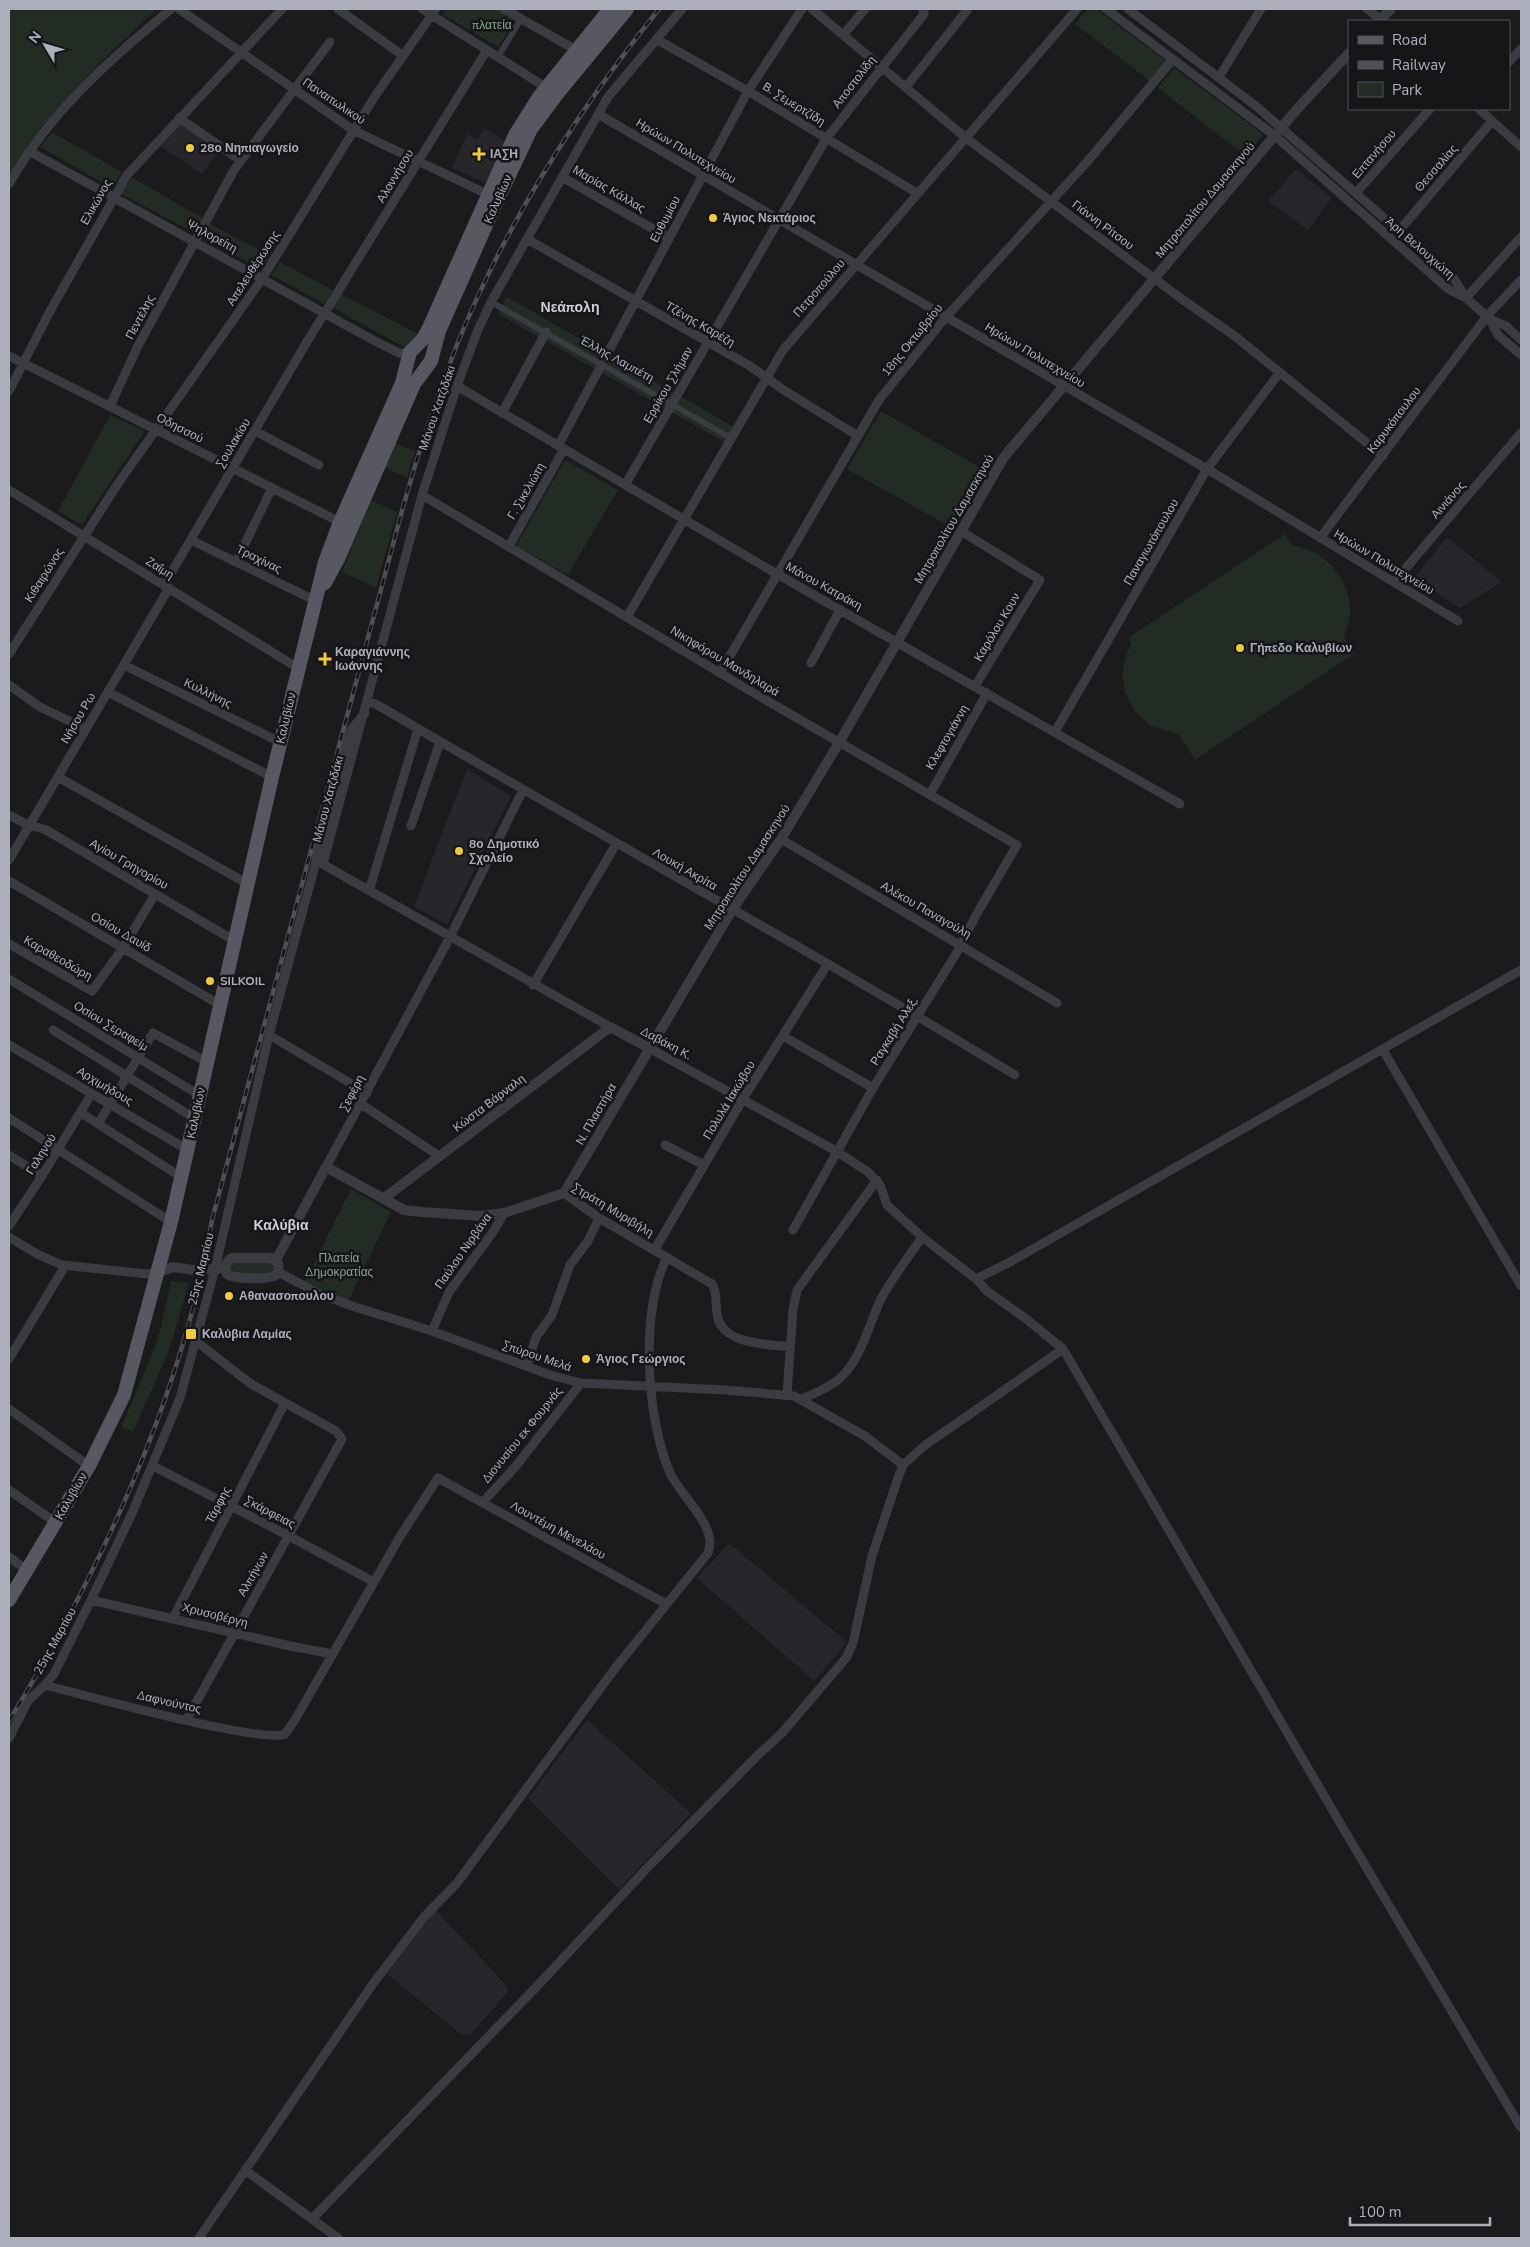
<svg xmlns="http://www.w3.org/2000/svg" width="1530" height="2247" viewBox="0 0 1530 2247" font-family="'Nunito Sans',sans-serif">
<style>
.built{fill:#27262a}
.green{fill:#222b24}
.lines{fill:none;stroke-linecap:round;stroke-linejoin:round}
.pedestrian{stroke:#3b3c42;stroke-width:6}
.minor{stroke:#3b3c42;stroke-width:9}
.tertiary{stroke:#3b3c42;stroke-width:10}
.primary{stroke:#575861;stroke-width:14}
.rail-casing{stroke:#4e4f57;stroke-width:4.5}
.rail{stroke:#161518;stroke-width:2.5;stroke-dasharray:8;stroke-linecap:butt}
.poi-dot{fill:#f1cb3e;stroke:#161518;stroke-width:2}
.labels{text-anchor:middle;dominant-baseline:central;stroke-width:5;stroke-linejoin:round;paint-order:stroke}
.park-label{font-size:12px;fill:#85a78b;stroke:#161518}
.street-label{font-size:12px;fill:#adb0bc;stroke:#161518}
.poi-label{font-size:12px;font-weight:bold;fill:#adb0bc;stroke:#161518;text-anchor:start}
.neighbourhood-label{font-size:14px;font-weight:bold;fill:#ced0d8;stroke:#161518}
</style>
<rect width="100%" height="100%" fill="#1b1a1d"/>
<path class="built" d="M179,123l40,28 -17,23 -42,-28z
M484,128l22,13 -20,42 -34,-15 15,-34 11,5z
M1296,169l36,29 -24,32 -40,-29z
M1447,537l55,45 -42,26 -46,-30z
M467,769l44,27 -64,129 -33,-19z
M729,1543l118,99 -33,39 -117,-103z
M587,1720l104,93 -72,76 -91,-91z
M435,1909l70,75 3,8 -38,43h-8l-75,-61z"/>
<path class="green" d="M9,9h148c-56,52 -108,100 -148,166z
M446,9h53l17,9 -18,29 -56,-33z
M1088,9h8l70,52 -16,20 -75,-57z
M1174,68l89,66 -16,23 -89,-69z
M52,132l70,40 -10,16 -72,-41z
M131,177l72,41 -8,15 -74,-39z
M209,223l61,33 -9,13 -60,-32z
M280,262l53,28 -9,14 -52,-29z
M341,294l77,40 -14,13 -71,-39z
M507,297l229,131 -10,15 -228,-129z
M881,411l105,60 -34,57 -105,-59z
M110,415l35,16 -63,94 -24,-14z
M395,443l20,8 -8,27 -22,-11z
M565,460l53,30 -50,85 -52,-29z
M371,500l26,12 -21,76 -34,-16z
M1285,534l7,11c7,2 16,4 23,7 21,13 37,37 35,62 -1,8 -4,16 -6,23l10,17 -159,106 -16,-25 -28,-9 -16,-14 -10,-20 -3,-17 3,-16 6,-16 -2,-6z
M351,1189l40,23 -43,90 -43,-21z
M233,1260l42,3 -1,10 -43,1 -3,-10z
M171,1281l18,2 -21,70 -35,79 -12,-5 31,-72 8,-24z"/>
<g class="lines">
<path class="pedestrian" d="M498,57l23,-38
M491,302l240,136"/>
<path class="minor" d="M179,9l174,121 134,64
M338,9l64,46
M422,9l128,81
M504,9l72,41
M812,9l154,129 213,159 57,40 147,119
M1106,9l169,127 173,153 18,9 24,21 16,7 15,14
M1128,9l128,97 199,174 11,18
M1367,9l16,12
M843,35l22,-26
M656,39l92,52 169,102
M1509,62l12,-13
M1219,77l42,-68
M906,87l62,-78
M1479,109l42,38
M598,114l609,355 251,152
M179,118l61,42
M29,151l344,189 26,13 10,2
M562,177l107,61
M9,184c40,-71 100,-124 162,-175
M1356,193l74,-84
M1399,231l93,-110
M527,239l223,127 32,23 76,47
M1466,298l55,-61
M1490,319l8,16 23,20
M9,356l331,166
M457,386l320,188 403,230
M9,391l40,-78 78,-138 155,-166
M110,406l28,-60 96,-176 96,-128
M502,413l44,-81
M255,431l64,34
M558,446l190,-355 54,-82
M625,485l201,-346 98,-125 -1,-5
M9,490l289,178
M422,495l330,197 265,153 -41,70 -17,34 -86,139 -80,142
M961,531l79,49 -65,106
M1320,538l167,-222 34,-36
M191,540l125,61
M509,546l55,-97
M236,562l36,-74
M1394,582l127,-149
M164,585l144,-245 179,-290
M627,617l156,-267 294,-341
M9,654l108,-169 145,-206 113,-183 61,-87
M811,663l29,-53
M124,665l156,77
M720,673l159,-273 67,-83 141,-155 86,-103
M9,685l31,22 46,22
M108,692l164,85
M368,702l8,2c212,125 429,243 639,371
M1055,732l152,-263 73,-97
M58,777l190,107
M930,794l57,-101
M9,815l15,8 22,7 189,111
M411,826l29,-84
M781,839l276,164
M9,860l160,-272
M319,862l293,166
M323,864l99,-369 35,-109 20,-54 14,-30 117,-205 74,-88
M9,881l211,124
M369,891l49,-162
M9,944l83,47 31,-43 32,-54
M9,979l190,116
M533,985l83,-141
M53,1030l141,88
M269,1035l98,58
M783,1036l90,52
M9,1045l179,105
M649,1048l187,103 32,21 12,13 7,20 35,32 54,42 11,12 38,27 38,31 280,479 178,300
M1383,1050l138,236
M361,1104l78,52
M81,1113l100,64
M9,1118l162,104
M98,1124l55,-91 54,29
M665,1145l39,20
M9,1155l33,21
M326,1167l124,-230 73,-147
M564,1193l35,25 113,66c6,10 3,19 5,30 4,31 50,30 73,33
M9,1226l33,-50 50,-83
M9,1237l28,17 25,11 86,9 11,-2
M655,1249l88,-150 84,-134
M278,1272l42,22 32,12 80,25 118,44 31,8 145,7 68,6 71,40 38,29
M976,1279l34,-17 511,-292
M432,1331l17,-39 44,-60 11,-19
M9,1359l56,-93
M527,1366l9,-29 16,-22 18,-50 18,-24 11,-23
M787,1394l6,-84 4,-20 80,-110
M802,1399c13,-6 27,-11 37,-20 22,-19 29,-52 41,-78 11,-22 28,-43 42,-64
M9,1409l80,57
M153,1466l136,70 85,46
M9,1490l46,32
M483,1502l33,-36 65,-83
M9,1557l18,13
M91,1600l199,46 43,8
M173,1618l112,-215
M45,1685c35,9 216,59 240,49l11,-16 105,-183 37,-57 228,126
M187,1719l155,-280 -6,-8 -85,-47 -54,-42
M9,1738l19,-37 17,-16 9,-11 37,-74 42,-89 47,-113 35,-129 54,-234 47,-173 1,-10 33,-121 15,-18
M245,2170l93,68
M312,2219l230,-238 106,-114 110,-112 24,-22 64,-75 7,-15 19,-87 27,-81 4,-10 21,-19 139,-97
M199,2238l173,-253 52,-68 33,-34 159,-216 92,-114c11,-26 -28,-58 -38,-80 -24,-56 -30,-161 -3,-216"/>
<path class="tertiary" d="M1379,21l12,-12
M383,1199l222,-168 7,-3 37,20
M232,1258h39l7,5c1,4 1,8 -2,12 -6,5 -43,4 -49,-1 -3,-7 -1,-13 5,-16z
M276,1260l50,-93 78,43 18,2 59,4 23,-3 60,-20 168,-283 49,-71 59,-98 164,-284 294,-349 51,-55
M159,1272l14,-5 20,3 32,-2"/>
<path class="primary" d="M325,583l13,-24 76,-175 17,-23 8,-30 56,-126 36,-76 26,-35 70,-85
M9,1600l80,-134 35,-71 47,-173 101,-445 53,-215 15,-40 62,-139 8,-31 13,-13 5,-9 87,-195 24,-38 71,-88"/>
<defs>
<path id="rail" d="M9,1721c91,-149 174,-327 203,-501l183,-683c17,-66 38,-131 63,-195 49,-120 120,-232 201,-333"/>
</defs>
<use href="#rail" class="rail-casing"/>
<use href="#rail" class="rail"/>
</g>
<g class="poi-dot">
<circle cx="190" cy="148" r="5"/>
<path d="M476.5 146.5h5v5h5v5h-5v5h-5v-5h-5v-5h5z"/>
<circle cx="713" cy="218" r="5"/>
<circle cx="1240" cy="648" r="5"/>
<path d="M322.5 651.5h5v5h5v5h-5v5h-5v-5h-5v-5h5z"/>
<circle cx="459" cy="851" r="5"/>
<circle cx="210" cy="981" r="5"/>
<circle cx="229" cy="1296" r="5"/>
<rect x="185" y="1328" width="12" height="12" rx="2.5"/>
<circle cx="586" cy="1359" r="5"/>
</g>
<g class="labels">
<g class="park-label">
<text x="492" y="25">πλατεία</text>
<text x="339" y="1258">Πλατεία<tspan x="339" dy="14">Δημοκρατίας</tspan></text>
</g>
<g class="street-label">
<text transform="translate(854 82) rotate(-52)">Αποστολίδη</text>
<text transform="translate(334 101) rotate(34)">Παναιτωλικού</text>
<text transform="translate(794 104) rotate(32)">Β. Σεμερτζίδη</text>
<text transform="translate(686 151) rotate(31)">Ηρώων Πολυτεχνείου</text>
<text transform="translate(1374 154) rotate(-49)">Επτανήσου</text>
<text transform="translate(1436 168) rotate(-49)">Θεσσαλίας</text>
<text transform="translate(395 176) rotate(-59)">Αλοννήσου</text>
<text transform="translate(609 189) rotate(30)">Μαρίας Κάλλας</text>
<text transform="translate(498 199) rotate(-66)">Καλυβίων</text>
<text transform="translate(1205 200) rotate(-50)">Μητροπολίτου Δαμασκηνού</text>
<text transform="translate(96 202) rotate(-60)">Ελικώνος</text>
<text transform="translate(665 219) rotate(-62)">Ευθυμίου</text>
<text transform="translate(1103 225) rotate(37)">Γιάννη Ρίτσου</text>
<text transform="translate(212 236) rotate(29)">Ψηλορείτη</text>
<text transform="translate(1420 248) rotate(41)">Άρη Βελουχιώτη</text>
<text transform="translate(253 268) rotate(-57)">Απελευθέρωσης</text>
<text transform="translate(819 288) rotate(-49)">Πετροπούλου</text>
<text transform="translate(140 317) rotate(-62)">Πεντέλης</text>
<text transform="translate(700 324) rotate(30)">Τζένης Καρέζη</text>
<text transform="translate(912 340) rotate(-51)">18ης Οκτωβρίου</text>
<text transform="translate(1035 355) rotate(31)">Ηρώων Πολυτεχνείου</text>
<text transform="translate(617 359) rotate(29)">Έλλης Λαμπέτη</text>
<text transform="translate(668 385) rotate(-60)">Ερρίκου Σλήμαν</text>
<text transform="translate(437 408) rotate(-71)">Μάνου Χατζιδάκι</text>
<text transform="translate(1394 420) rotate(-53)">Καρυκόπουλου</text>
<text transform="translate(180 428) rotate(27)">Οδησσού</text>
<text transform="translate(233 443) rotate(-59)">Σουλακίου</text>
<text transform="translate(526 491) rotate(-60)">Γ. Σικελιώτη</text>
<text transform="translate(1448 500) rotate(-49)">Αινιάνος</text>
<text transform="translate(954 519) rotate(-60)">Μητροπολίτου Δαμασκηνού</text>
<text transform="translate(1151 542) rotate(-60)">Παναγιωτόπουλου</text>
<text transform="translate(259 559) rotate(26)">Τραχίνας</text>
<text transform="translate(1384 562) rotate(31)">Ηρώων Πολυτεχνείου</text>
<text transform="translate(160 568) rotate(32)">Ζαΐμη</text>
<text transform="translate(44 575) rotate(-58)">Κιθαιρώνος</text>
<text transform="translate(824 586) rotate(29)">Μάνου Κατράκη</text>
<text transform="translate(997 627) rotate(-59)">Καρόλου Κουν</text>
<text transform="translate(725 661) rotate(31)">Νικηφόρου Μανδηλαρά</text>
<text transform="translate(208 693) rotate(26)">Κυλλήνης</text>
<text transform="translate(78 718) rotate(-60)">Νήσου Ρω</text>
<text transform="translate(286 718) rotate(-77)">Καλυβίων</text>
<text transform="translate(947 737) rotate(-60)">Κλεφτογιάννη</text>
<text transform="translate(328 799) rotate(-75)">Μάνου Χατζιδάκι</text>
<text transform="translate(129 864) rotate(30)">Αγίου Γρηγορίου</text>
<text transform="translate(747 867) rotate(-57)">Μητροπολίτου Δαμασκηνού</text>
<text transform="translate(685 869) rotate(30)">Λουκή Ακρίτα</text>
<text transform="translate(926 910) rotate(30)">Αλέκου Παναγούλη</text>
<text transform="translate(121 932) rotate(30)">Οσίου Δαυίδ</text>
<text transform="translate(58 958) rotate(30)">Καραθεοδώρη</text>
<text transform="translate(111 1026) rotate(31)">Οσίου Σεραφείμ</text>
<text transform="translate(894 1031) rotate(-58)">Ραγκαβή Αλεξ,</text>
<text transform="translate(666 1043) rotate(28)">Δαβάκη Κ.</text>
<text transform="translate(105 1086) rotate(31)">Αρχιμήδους</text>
<text transform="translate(352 1093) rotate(-62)">Σεφέρη</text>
<text transform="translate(729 1100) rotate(-59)">Πολυλά Ιακώβου</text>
<text transform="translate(489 1103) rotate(-37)">Κώστα Βάρναλη</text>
<text transform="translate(196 1113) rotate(-78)">Καλυβίων</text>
<text transform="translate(596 1114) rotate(-60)">Ν. Πλαστήρα</text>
<text transform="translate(41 1154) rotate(-58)">Γαληνού</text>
<text transform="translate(613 1210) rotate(31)">Στράτη Μυριβήλη</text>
<text transform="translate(463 1251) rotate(-55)">Παύλου Νιρβάνα</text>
<text transform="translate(201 1269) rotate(-76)">25ης Μαρτίου</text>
<text transform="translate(537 1356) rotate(19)">Σπύρου Μελά</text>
<text transform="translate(522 1435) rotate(-51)">Διονυσίου εκ Φουρνάς</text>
<text transform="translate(71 1496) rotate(-60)">Καλυβίων</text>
<text transform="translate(218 1505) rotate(-62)">Τάρφης</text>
<text transform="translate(270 1512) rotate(28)">Σκάρφειας</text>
<text transform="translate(558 1530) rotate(29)">Λουντέμη Μενελάου</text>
<text transform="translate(253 1574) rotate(-60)">Αλπήνων</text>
<text transform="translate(215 1615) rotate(14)">Χρυσοβέργη</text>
<text transform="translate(55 1641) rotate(-61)">25ης Μαρτίου</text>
<text transform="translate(169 1702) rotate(13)">Δαφνούντος</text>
</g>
<g class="poi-label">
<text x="200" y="148">28ο Νηπιαγωγείο</text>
<text x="490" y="154">ΙΑΣΗ</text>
<text x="723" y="218">Άγιος Νεκτάριος</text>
<text x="1250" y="648">Γήπεδο Καλυβίων</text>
<text x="335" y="652">Καραγιάννης<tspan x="335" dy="14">Ιωάννης</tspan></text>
<text x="469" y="844">8ο Δημοτικό<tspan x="469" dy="14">Σχολείο</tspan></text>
<text x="220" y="981">SILKOIL</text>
<text x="239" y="1296">Αθανασοπουλου</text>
<text x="202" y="1334">Καλύβια Λαμίας</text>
<text x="596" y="1359">Ὰγιος Γεώργιος</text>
</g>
<g class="neighbourhood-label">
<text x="570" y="307">Νεάπολη</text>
<text x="281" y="1225">Καλύβια</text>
</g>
</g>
<rect width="1530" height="2247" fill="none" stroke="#adb0bc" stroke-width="20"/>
<rect x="1348" y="20" width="162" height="90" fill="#161518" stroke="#52535a"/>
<rect x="1358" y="36" width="25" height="8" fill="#575861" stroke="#52535a"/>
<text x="1392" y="45" font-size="15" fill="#adb0bc">Road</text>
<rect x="1358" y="61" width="25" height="8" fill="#4e4f57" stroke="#52535a"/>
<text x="1392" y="70" font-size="15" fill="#adb0bc">Railway</text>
<rect x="1358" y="82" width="25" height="15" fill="#222b24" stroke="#52535a"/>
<text x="1392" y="95" font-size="15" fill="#adb0bc">Park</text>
<g transform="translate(45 45) rotate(308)" stroke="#161518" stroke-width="4" paint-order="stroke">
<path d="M0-4L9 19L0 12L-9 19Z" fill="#adb0bc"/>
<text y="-8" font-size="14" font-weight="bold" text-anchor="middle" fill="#adb0bc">N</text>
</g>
<path d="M1350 2217v8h140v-8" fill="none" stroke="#adb0bc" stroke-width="2.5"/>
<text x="1358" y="2217" font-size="15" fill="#adb0bc" stroke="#161518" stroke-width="4" paint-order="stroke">100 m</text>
</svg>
